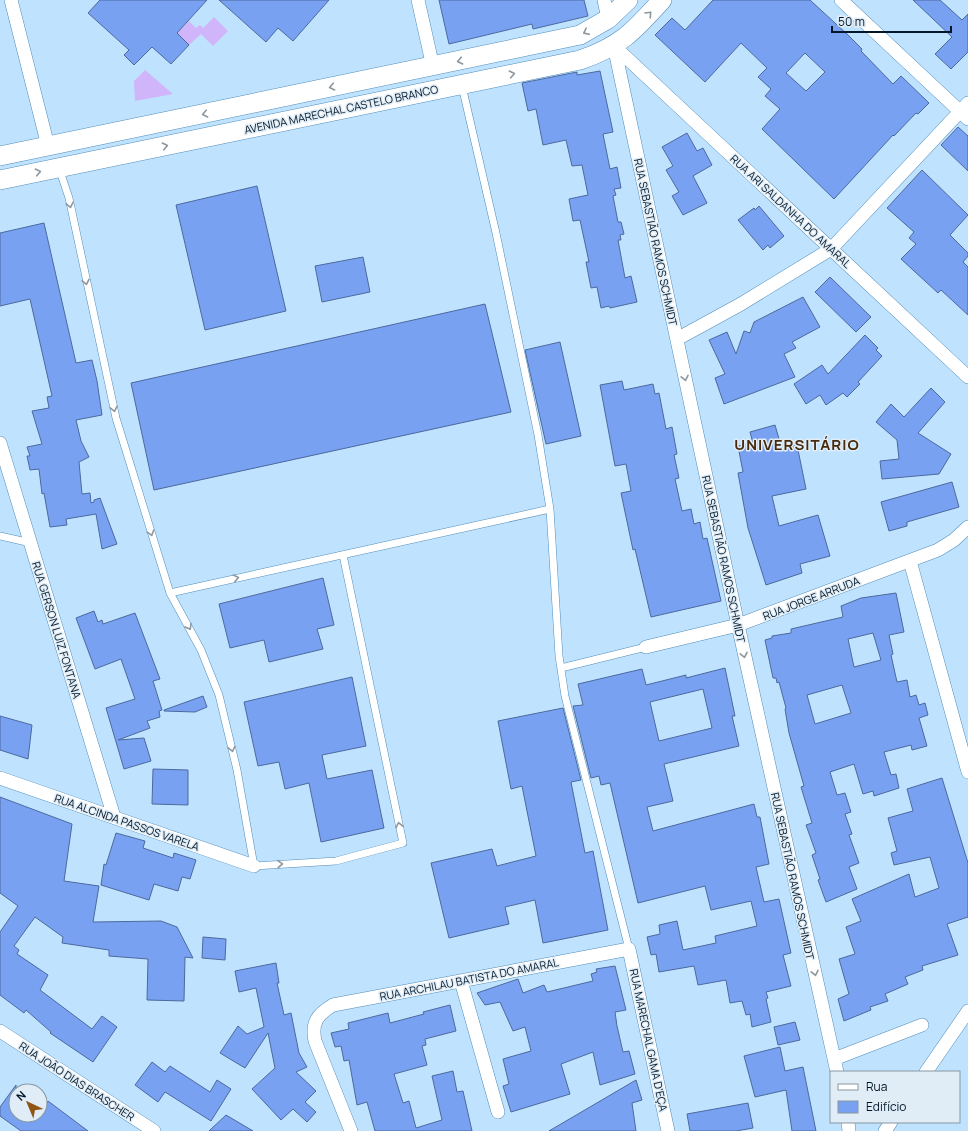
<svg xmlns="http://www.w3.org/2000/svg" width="968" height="1131" viewBox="0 0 968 1131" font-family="Manrope,sans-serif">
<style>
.green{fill:#d0b5fa}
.building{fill:#78a2f1;stroke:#4c699e;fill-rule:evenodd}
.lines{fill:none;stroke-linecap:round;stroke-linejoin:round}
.service-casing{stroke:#528db9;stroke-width:8}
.minor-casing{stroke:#528db9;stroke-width:14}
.secondary-casing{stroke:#528db9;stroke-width:20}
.service{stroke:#fff;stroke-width:7}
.minor{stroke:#fff;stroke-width:13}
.secondary{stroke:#fff;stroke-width:19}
.oneway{stroke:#8d979e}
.labels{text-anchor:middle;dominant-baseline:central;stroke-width:3;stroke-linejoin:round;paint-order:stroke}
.street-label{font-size:11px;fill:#011728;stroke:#e0ecf6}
.district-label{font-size:15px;font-weight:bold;letter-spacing:1px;fill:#472a0d;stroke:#e0ecf6}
</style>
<rect width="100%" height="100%" fill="#bfe3ff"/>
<path class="green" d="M214,17l14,14 -15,15 -12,-12 -12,11 -12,-12 12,-12 7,7 4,-3 3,3z
M145,70l28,24 -38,7 -1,-20z"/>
<path class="building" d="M100,0h107l-30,33 12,12 -18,19 -19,-17 -18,18 -10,-10 5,-5 -41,-37z
M219,0h110l-36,41 -15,-13 -12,14z
M439,0h145l4,16 -55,13 -1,-5 -83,20z
M713,0h97l38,35 14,14 -1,2 32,33 8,-8 28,27 -11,11 -2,-1 -22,23 -1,-1 -59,64 -72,-70 18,-20 -15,-13 6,-7 -13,-12 9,-9 -26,-25 -36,39 -50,-47 17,-17 13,12zM805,53l20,19 -19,19 -20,-18z
M913,0h27l22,20 6,-6v38l-17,17 -16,-15 17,-17z
M600,71l13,61 -10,2 7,35 7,-2 4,21 -7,1 2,6 -3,1 5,26h3l3,12 -4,1 1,5h-3l7,38 6,-2 6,26 -27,6 -1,-2 -8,2 -4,-21 -6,1 -5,-26h3l-9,-42 -7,1 -4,-22 19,-4 -6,-30 -10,1 -6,-26 -23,5 -7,-36 -8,2 -6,-28 55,-11v3z
M958,127l10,9v35l-27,-26z
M687,133l10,18 6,-3 9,17 -19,11 14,27 -24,12 -11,-19 7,-4 -13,-22 7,-4 -11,-19z
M922,170l46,45 -18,20 18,18v3l-5,6 5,5v48l-27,-25 -3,3 -37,-34 15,-15 -7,-6 5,-6 -27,-24z
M257,186l29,125 -81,19 -29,-125z
M759,206l25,30 -14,12 -2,-3 -5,5 -25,-30 16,-12 1,2z
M44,223l32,140 16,-3 5,21 5,34 -26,5 5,21 8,16 -10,5 3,32 8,-1 1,10 3,-1v-2l6,-2 17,46 -15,5 -6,-35 -30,5 1,6 -17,2 -6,-34 -2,1 -3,-25 -9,1 -3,-14h3l-3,-9 15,-3 -10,-33 17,-3 -2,-11 5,-1 -12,-53 -10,-44 -30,7v-73z
M363,257l7,35 -48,10 -7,-36z
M830,277l41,40 -15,15 -41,-40z
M803,297l17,30 -28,15 4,6 -12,6 11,23 -71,27 -9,-26 10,-4 -16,-34 18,-8 9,22 8,-23 6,2 4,-11z
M485,304l26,108 -357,78 -23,-107z
M865,335l13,13 -2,2 6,6 -24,26 2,2 -13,13 -4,-4 -17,12 -6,-10 -14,9 -12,-20 28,-19 6,9z
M560,342l21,94 -35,8 -21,-94z
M622,381l2,9 29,-6 2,10 4,-1 7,36 6,-2 5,27 -3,1 5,23 -4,1 7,32 9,-2 3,15 6,-2 3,17 4,-1 14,63 -70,16 -16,-68 -2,1 -12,-57 10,-2 -5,-27 -11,2 -15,-81z
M931,388l14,14 -27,31 33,21 -12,20 -57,5 -2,-18 19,-2 -2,-19 -21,-18 15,-18 13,13z
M775,425l7,24 15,-4 9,44 -34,7 7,30 39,-11 12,41 -30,8 2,9 -36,12 -18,-57 -10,-55 5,-1 -5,-26 15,-3 -3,-11z
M952,482l7,25 -52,15v4l-18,5 -8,-29z
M323,578l11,47 -17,4 6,20 -54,13 -5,-22 -34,8 -11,-44z
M896,593l8,39 -15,3 4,19 -2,1 6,27 10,-2 3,17 6,-2 3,10 6,-2 3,12 -9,3 8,28 -15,4 -1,-5 -27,7 7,23 5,-1 3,14 -25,8 -1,-5 -10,3 -9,-30 -24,8 7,23 8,-2 6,19 -6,2 7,20 -3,1 10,28 -10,4 8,22 -31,13 -8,-22 2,-1 -8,-24 4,-2 -10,-28 6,-2 -11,-36 3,-1 -15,-53 -4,-24 1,-1 -7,-26 -2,1 -1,-5h-3l-8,-38 7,-2v-2l19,-3v-4l52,-12 -2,-11 20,-8zM873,633l8,27 -27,7 -6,-28zM842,685l9,28 -36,11 -8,-29z
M94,611l4,11 4,-2 1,4 32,-11 25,66 -7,2 9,29 -3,1 1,6 -13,4 3,7 -32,12 26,-2 7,23 -27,8 -18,-61 29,-9 -14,-40 -26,10 -19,-51z
M725,668l10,48h-3l7,30 -75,18 9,37 -26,6 6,24 101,-27 3,13h3l9,47 -13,3 8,35 15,-3 12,54 -8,2 8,31 -25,6 2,6 -2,1 5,23 -19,5 -2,-13 -4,1 -4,-14 -12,2 -4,-23 -28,5 -4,-19 -35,6 -3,-18 -5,1 -4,-18 13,-3 -1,-9 18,-4 6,29 33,-7 -1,-7 42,-10 -6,-25 -40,9 -6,-24 -67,17 -28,-120 -9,2 -2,-9 -8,2 -18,-72 10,-1 -5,-21 64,-15 4,16 40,-10v3zM703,689l9,39 -53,13 -9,-39z
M352,677l14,69 -44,9 5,24 45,-9 12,58 -63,14 -12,-59 -24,6 -6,-27 -21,4 -14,-64z
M203,696l4,11 -12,5 -31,-1v-1z
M563,708l18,72 -10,2 14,71 8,-2 15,79 -65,13 -8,-43 -30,7 4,17 -60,14 -18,-75 61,-14 5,17 39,-10 -14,-70 -11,3 -13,-68z
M0,716l32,9 -4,34 -28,-9z
M153,769l35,1v35l-36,-1z
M942,778l26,85v54l-21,7 11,31 -36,11 1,4 -18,7 3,7 -23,10 3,7 -18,6 1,3 -27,11 -6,-22 11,-5 -10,-35 16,-5 -9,-27 15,-6 -9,-22 57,-25 6,23 24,-9 -9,-31 -36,8 -3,-12 6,-2 -9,-33 25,-7 -6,-22z
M0,797l72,27 -8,57 35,5 -6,36 68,-1 16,6 16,31 -8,-1 -1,44 -37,-1 1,-41 -39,-3v-6l-47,-7 1,-6 -28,-20 -21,29 5,4 -2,4 31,21 -8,15 52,39 10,-13 15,11 -24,35 -43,-29 1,-1 -25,-22 -2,3 -24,-18v-63l18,-26 -18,-13z
M116,833l29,8 -2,7 30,10 1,-5 22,7 -6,19 -8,-2 -4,14 -24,-7 -5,16 -48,-15 3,-21 2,1z
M203,937l23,2 -1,21 -23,-2z
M276,963l3,20h-2l7,32 7,-2 8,40 8,14 -11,5 20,19 -11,11 11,10 -9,10 -14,-13 -12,11 -29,-31 23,-21 -7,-35 -23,35 -25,-15 18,-27 9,8 17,-7 -8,-39 -17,4 -4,-21z
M615,966l11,44 -11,2 2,14 6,26 6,-1 6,23 -35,11 -7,-33 -32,12 9,30 -59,18 -8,-26 6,-2 -6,-25 28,-8 -6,-24 -12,4 -13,-29 -15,3 -8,-12 41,-14 5,14 21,-8 3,7 46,-11 -2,-7 6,-2 -1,-3z
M450,1005l6,26 -31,8 1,6 -4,1 5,19 -33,9 9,29 6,-2 7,27 26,-8 -10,-44 21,-5 4,21 6,-1 9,40h-97l-8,-29 -10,3 -8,-45 -5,1 -3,-15 -6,1 -4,-14 18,-4 -1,-6 40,-10 2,10 34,-9 -1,-2z
M795,1022l5,18 -22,5 -4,-18z
M780,1047l5,24 18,-4 13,64h-24l-6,-41 -31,7 -11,-41z
M152,1062l13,10 5,-6 40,26 7,-12 14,9 -20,32 -46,-29 -7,10 -23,-17z
M636,1080l6,20 -10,3 4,28h-87z
M16,1085v30h24l8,-14 40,30h-67l-21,-15v-9z
M748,1103l5,25 -17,3h-46l-3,-17z
M226,1115l27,16h-44z"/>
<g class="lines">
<defs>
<path id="service" d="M59,168l10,30 47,220 54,175 380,-84 -12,-74 -42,-202 -34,-147
M550,509l9,147 6,40 64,253
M0,536l31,7
M170,593l31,57 18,45 18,75 17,96 82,-5 67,-18 -60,-288
M561,668l85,-21"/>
<path id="minor" d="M11,0l37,146
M418,0l15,67
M604,0l4,19
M841,0l127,119
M614,46l124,579 99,447
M614,46l354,331
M677,339l64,-35 90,-55 137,-146
M0,443l114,374
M910,561l58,211
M646,647l92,-22 200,-75 16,-10 14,-13
M0,778l254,88
M461,981l37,131
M0,1031l154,100
M834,1059l88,-34
M926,1072l42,-61
M848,1122l1,9
M351,1131l-36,-90c-4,-19 3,-27 18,-36l296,-56 39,182
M885,1131l6,-9"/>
<path id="secondary" d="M0,156l580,-121 28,-16 20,-19
M0,180l580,-120c41,-14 54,-29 82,-60"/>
</defs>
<use href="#service" class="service-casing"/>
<use href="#minor" class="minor-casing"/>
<use href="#secondary" class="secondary-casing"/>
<use href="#service" class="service"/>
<use href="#minor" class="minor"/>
<use href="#secondary" class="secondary"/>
</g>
<defs><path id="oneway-chevron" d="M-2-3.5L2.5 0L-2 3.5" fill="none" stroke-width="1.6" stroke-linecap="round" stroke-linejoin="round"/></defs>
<g class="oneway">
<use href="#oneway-chevron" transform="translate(649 14) rotate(-47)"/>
<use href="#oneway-chevron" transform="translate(586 32) rotate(153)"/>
<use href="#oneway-chevron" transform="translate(460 61) rotate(168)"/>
<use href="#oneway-chevron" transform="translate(512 74) rotate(-12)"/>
<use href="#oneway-chevron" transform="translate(332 87) rotate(168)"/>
<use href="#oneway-chevron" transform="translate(205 114) rotate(168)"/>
<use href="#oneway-chevron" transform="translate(165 146) rotate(-12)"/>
<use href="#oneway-chevron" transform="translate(38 172) rotate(-12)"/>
<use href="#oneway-chevron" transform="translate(70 205) rotate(78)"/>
<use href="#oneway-chevron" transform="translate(86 282) rotate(78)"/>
<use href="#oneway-chevron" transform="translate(685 378) rotate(78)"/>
<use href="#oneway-chevron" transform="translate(114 409) rotate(78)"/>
<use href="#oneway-chevron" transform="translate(151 533) rotate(73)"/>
<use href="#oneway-chevron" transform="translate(236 578) rotate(-13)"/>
<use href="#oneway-chevron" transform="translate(189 627) rotate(61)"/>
<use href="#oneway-chevron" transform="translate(744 655) rotate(78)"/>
<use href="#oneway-chevron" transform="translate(232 749) rotate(77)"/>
<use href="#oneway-chevron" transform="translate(399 825) rotate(-102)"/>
<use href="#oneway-chevron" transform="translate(280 864) rotate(-3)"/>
<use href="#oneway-chevron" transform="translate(815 973) rotate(78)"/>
</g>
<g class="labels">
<g class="street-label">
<text transform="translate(341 109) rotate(-12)">AVENIDA MARECHAL CASTELO BRANCO</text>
<text transform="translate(791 211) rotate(43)">RUA ARI SALDANHA DO AMARAL</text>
<text transform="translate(656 242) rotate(78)">RUA SEBASTIÃO RAMOS SCHMIDT</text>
<text transform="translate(724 559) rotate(78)">RUA SEBASTIÃO RAMOS SCHMIDT</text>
<text transform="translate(811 598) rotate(-21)">RUA JORGE ARRUDA</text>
<text transform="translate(57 630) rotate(73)">RUA GERSON LUIZ FONTANA</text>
<text transform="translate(127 822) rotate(19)">RUA ALCINDA PASSOS VARELA</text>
<text transform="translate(793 876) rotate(78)">RUA SEBASTIÃO RAMOS SCHMIDT</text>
<text transform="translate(469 979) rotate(-11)">RUA ARCHILAU BATISTA DO AMARAL</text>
<text transform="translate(649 1040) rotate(78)">RUA MARECHAL GAMA D'EÇA</text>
<text transform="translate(77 1081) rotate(33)">RUA JOÃO DIAS BRASCHER</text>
</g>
<g class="district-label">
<text x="797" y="444">UNIVERSITÁRIO</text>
</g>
</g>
<rect x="830" y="1071" width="130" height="52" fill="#e0ecf6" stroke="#8797a4"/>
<rect x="838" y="1084" width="20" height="6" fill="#ffffff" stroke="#8797a4"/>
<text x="866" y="1091" font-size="12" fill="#011728">Rua</text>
<rect x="838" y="1101" width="20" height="12" fill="#78a2f1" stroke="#8797a4"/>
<text x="866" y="1111" font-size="12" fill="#011728">Edifício</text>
<g transform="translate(28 1103) rotate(316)"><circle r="19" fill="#e0ecf6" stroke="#8797a4"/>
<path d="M0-3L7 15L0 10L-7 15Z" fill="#905513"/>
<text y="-6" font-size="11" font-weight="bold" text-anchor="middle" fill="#011728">N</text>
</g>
<path d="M832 26v6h119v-6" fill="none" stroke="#011728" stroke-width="2"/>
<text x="838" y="26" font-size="12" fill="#011728" stroke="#e0ecf6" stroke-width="3" paint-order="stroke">50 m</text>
</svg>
